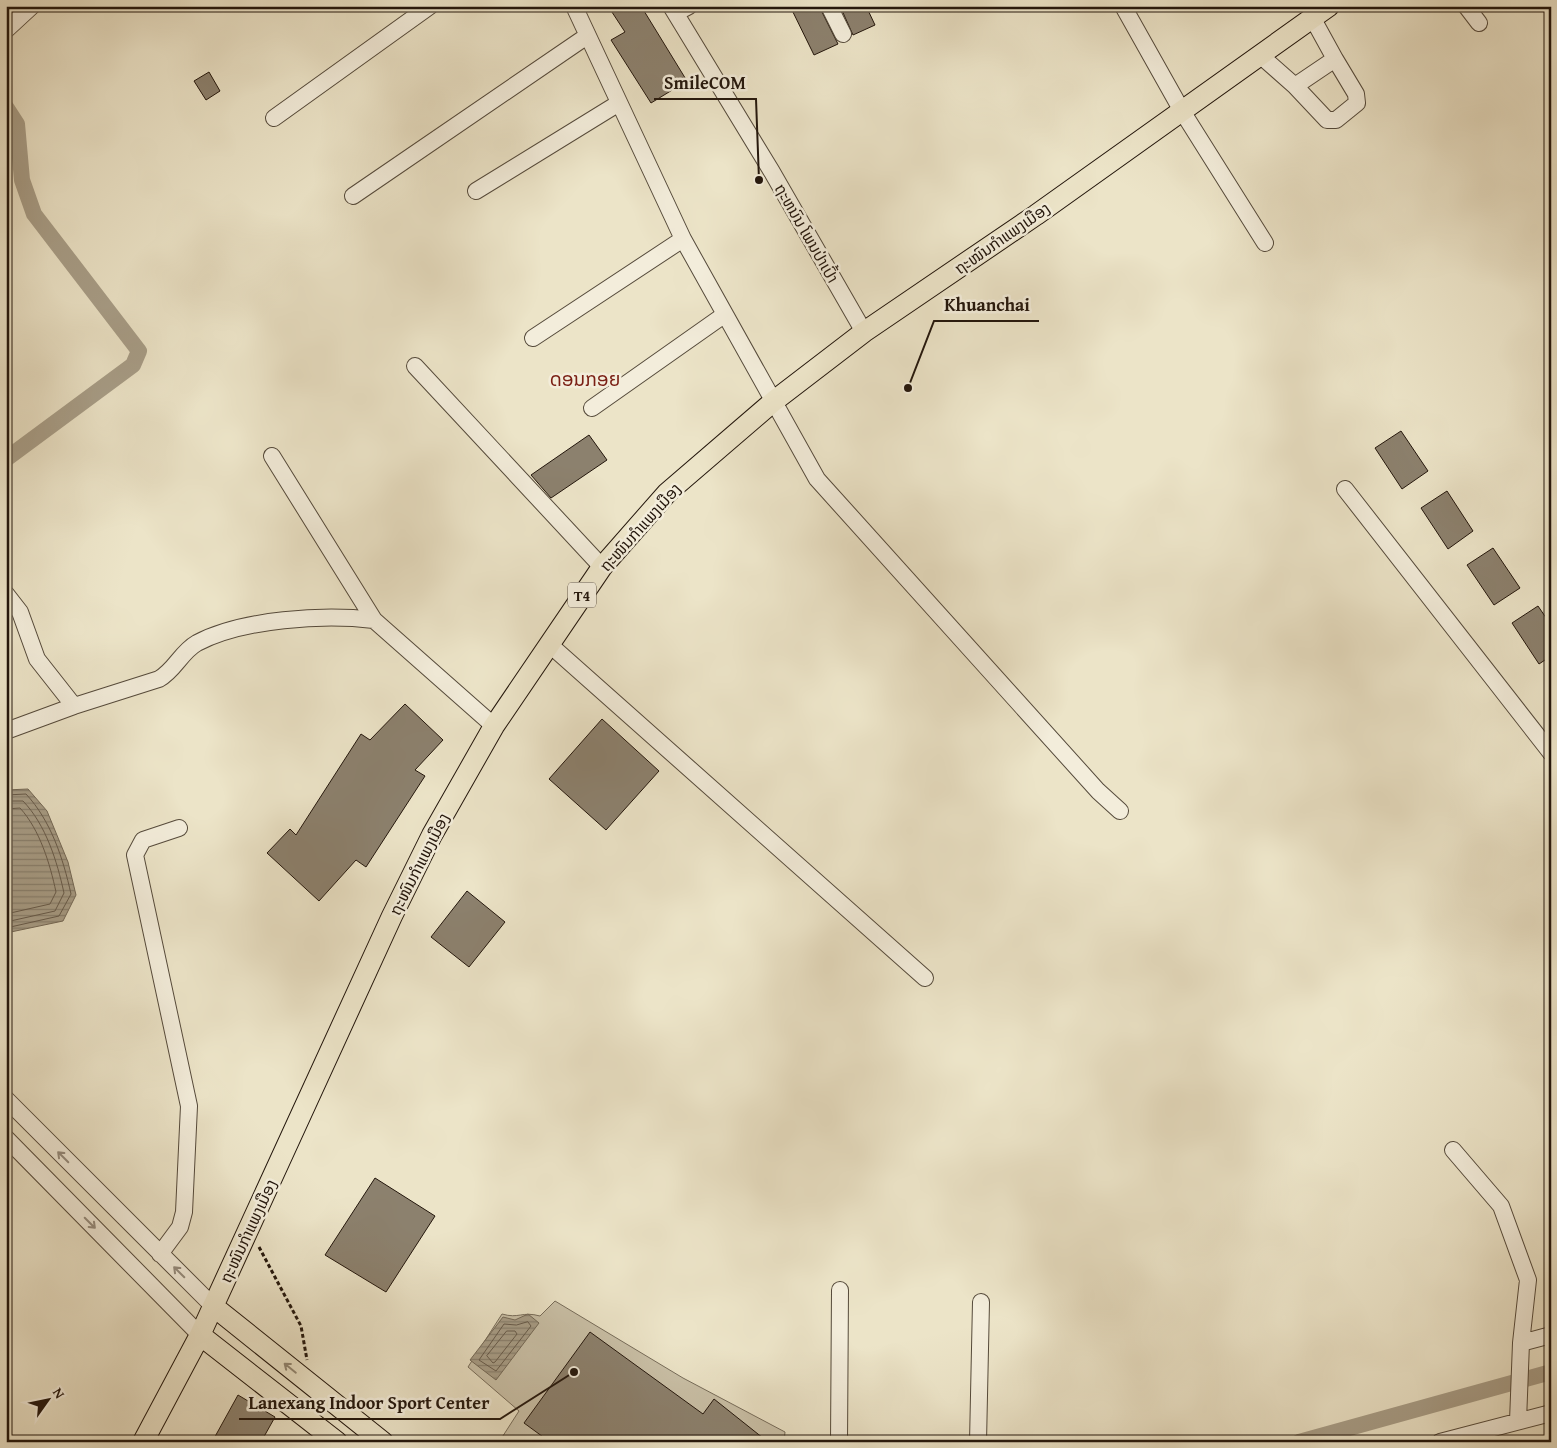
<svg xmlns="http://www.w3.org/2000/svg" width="1557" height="1448" viewBox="0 0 1557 1448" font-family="'Gentium Book Plus','Noto Sans Lao',serif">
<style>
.pitch{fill:#cac1a8;stroke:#766c5a}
.water{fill:url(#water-rules);stroke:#736856}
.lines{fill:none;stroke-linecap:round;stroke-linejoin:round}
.shore{stroke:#665a4a;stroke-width:1}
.canal{stroke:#a89e88;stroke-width:16}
.building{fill:#8c816e;stroke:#23160c}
.minor-casing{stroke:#554a3b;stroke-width:18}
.major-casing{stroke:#23160c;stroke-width:22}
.path{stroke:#23160c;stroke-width:3;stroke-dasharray:4 2.5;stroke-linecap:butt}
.minor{stroke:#f3eddb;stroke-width:16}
.major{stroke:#ece4c8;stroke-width:20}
.oneway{stroke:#958c7e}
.oneway2{stroke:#928773}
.labels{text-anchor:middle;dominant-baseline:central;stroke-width:5;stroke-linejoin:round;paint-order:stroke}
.shield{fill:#f3eddb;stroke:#61564a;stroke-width:1}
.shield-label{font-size:15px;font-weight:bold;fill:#23160c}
.street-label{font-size:16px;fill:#23160c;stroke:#f3eddb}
.quarter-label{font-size:19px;fill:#7a1f14;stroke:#f3eddb}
.leader{fill:none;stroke:#23160c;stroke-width:2}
.callout-dot{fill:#23160c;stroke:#f3eddb;stroke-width:2}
.callout-label{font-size:18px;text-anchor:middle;font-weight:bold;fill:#23160c;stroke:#f3eddb;stroke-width:5;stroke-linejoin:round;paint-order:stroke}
</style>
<defs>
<pattern id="water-rules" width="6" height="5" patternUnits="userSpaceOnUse" patternTransform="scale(1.25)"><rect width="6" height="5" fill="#a89e88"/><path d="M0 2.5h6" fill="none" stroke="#88806e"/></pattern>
</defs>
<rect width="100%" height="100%" fill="#ece4c8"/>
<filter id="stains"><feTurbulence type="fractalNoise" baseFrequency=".004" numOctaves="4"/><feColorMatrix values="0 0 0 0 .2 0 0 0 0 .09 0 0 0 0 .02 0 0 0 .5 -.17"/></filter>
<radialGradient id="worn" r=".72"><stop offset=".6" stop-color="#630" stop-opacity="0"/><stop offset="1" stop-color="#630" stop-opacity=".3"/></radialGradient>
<path class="pitch" d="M555,1301l128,77 102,54 -1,10h-285l20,-31 -51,-44 34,-53c17,5 20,-3 38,2z"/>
<path class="water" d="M28,789l19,22 21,51 8,33 -13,26 -57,12v-143z
M528,1314l11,9 -43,57 -26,-20 33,-43 12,3z"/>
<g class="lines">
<path class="shore" d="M6,795l20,-1c25,27 37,64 45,100l-12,22 -53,12
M6,801h17c23,24 34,60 41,92l-9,18 -49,11
M6,809l14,-1c20,22 30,56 36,84l-6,12 -44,10
M528,1322l3,4 -35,45 -17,-11 25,-36 12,1z
M507,1331h8l2,3 -22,28 -2,1 -6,-7z"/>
<path class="canal" d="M6,107l11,17 5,56 12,34 105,137 -6,14 -127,94
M1299,1442l252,-70"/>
</g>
<path class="building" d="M608,6h33l46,75 -36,22 -40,-63 14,-8z
M790,6h29l19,38 -24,11z
M840,6h26l9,19 -22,10z
M209,72l11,19 -14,9 -12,-19z
M1401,431l27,40 -26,18 -27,-41z
M589,435l18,25 -56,38 -20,-23z
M1447,491l26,40 -25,18 -27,-41z
M1493,548l27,40 -26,17 -27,-40z
M1538,606l13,19v31l-12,8 -27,-41z
M405,704l38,36 -28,30 10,6 -59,91 -10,-7 -37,41 -52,-48 23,-24 6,6 65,-101 9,6z
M602,719l57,52 -53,59 -57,-51z
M467,891l38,31 -36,45 -38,-30z
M375,1178l60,38 -49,76 -61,-37z
M590,1332l113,82 11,-15 54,43h-218l-26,-19z
M238,1395l37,22 -14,25h-49z"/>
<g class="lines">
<defs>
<path id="minor" d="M574,6l109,233 134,240 281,312 22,20
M671,6l101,166 92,160
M829,6l14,28
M1123,6l59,105 83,132
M1466,6l13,17
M676,13l13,-7
M6,30l26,-24
M1261,56l34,30 40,-27 -22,-40
M1295,86l32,34h9l21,-17 -1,-9 -21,-35
M274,118l156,-112
M476,191l143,-88
M353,196l234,-160
M533,338l150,-99
M415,366l187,201
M592,408l132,-93
M272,456l102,164 120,106
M1345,489l206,264
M6,594l14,18 17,47 37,47
M549,644l376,334
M6,731l68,-25 85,-27c16,-9 22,-27 38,-36 46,-24 126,-29 177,-23
M6,1099l207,207
M6,1138l194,197
M1453,1150l48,56 27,74 -7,63
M160,1254l20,-27 4,-15 5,-106 -54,-251 8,-15 36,-12
M1518,1421l3,-78 30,-8
M839,1442l1,-152
M978,1442l3,-140
M1440,1442l111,-29"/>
<path id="major" d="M213,1306l170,136
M200,1335l137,107
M143,1442l57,-107 192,-419 40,-81 62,-109 108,-159 65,-74 107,-92 90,-69 172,-117 293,-209"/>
</defs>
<use href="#minor" class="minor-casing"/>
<use href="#major" class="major-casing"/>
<path class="path" d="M259,1247l42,79 6,34"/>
<use href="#minor" class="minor"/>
<use href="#major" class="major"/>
</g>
<defs><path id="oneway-shaft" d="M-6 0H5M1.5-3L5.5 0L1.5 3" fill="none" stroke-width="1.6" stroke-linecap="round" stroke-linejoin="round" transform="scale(1.25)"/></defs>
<g class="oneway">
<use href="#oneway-shaft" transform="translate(63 1157) rotate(-135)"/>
<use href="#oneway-shaft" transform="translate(90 1223) rotate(45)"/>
<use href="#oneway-shaft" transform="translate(179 1272) rotate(-135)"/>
</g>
<use class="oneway2" href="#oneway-shaft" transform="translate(290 1368) rotate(-141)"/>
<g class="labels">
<rect class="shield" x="568" y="582.5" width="28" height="25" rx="4"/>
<g class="shield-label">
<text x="582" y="595">T4</text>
</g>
<g class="street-label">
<text transform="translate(807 233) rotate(60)">ຖະຫນົນ ໂພນປ່າເປົ້າ</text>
<text transform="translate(1002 238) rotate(-35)">ຖະໜົນກຳແພງເມືອງ</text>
<text transform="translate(640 527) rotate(-48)">ຖະໜົນກຳແພງເມືອງ</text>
<text transform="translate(419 864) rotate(-63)">ຖະໜົນກຳແພງເມືອງ</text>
<text transform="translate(248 1231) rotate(-65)">ຖະໜົນກຳແພງເມືອງ</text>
</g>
<g class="quarter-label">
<text x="585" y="379">ດອນກອຍ</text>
</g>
</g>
<path class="leader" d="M759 180L756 99H654M908 388L934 321H1039M574 1372L500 1419H239"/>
<g class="callout-dot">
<circle cx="759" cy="180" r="5"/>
<circle cx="908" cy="388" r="5"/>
<circle cx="574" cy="1372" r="5"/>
</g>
<g class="callout-label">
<text x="705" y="89">SmileCOM</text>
<text x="987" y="311">Khuanchai</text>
<text x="369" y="1409">Lanexang Indoor Sport Center</text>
</g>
<rect width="1557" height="1448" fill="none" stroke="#ece4c8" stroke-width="25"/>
<rect x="8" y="8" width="1542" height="1433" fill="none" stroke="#23160c" stroke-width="2.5"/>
<rect x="12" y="12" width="1532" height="1423" fill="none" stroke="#23160c"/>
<g transform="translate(48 1400) rotate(57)" stroke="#f3eddb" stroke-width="4" paint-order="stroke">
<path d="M0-4L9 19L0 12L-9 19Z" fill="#23160c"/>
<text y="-8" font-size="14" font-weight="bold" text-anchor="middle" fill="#23160c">N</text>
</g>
<rect width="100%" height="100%" filter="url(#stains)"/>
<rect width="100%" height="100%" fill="url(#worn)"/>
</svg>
